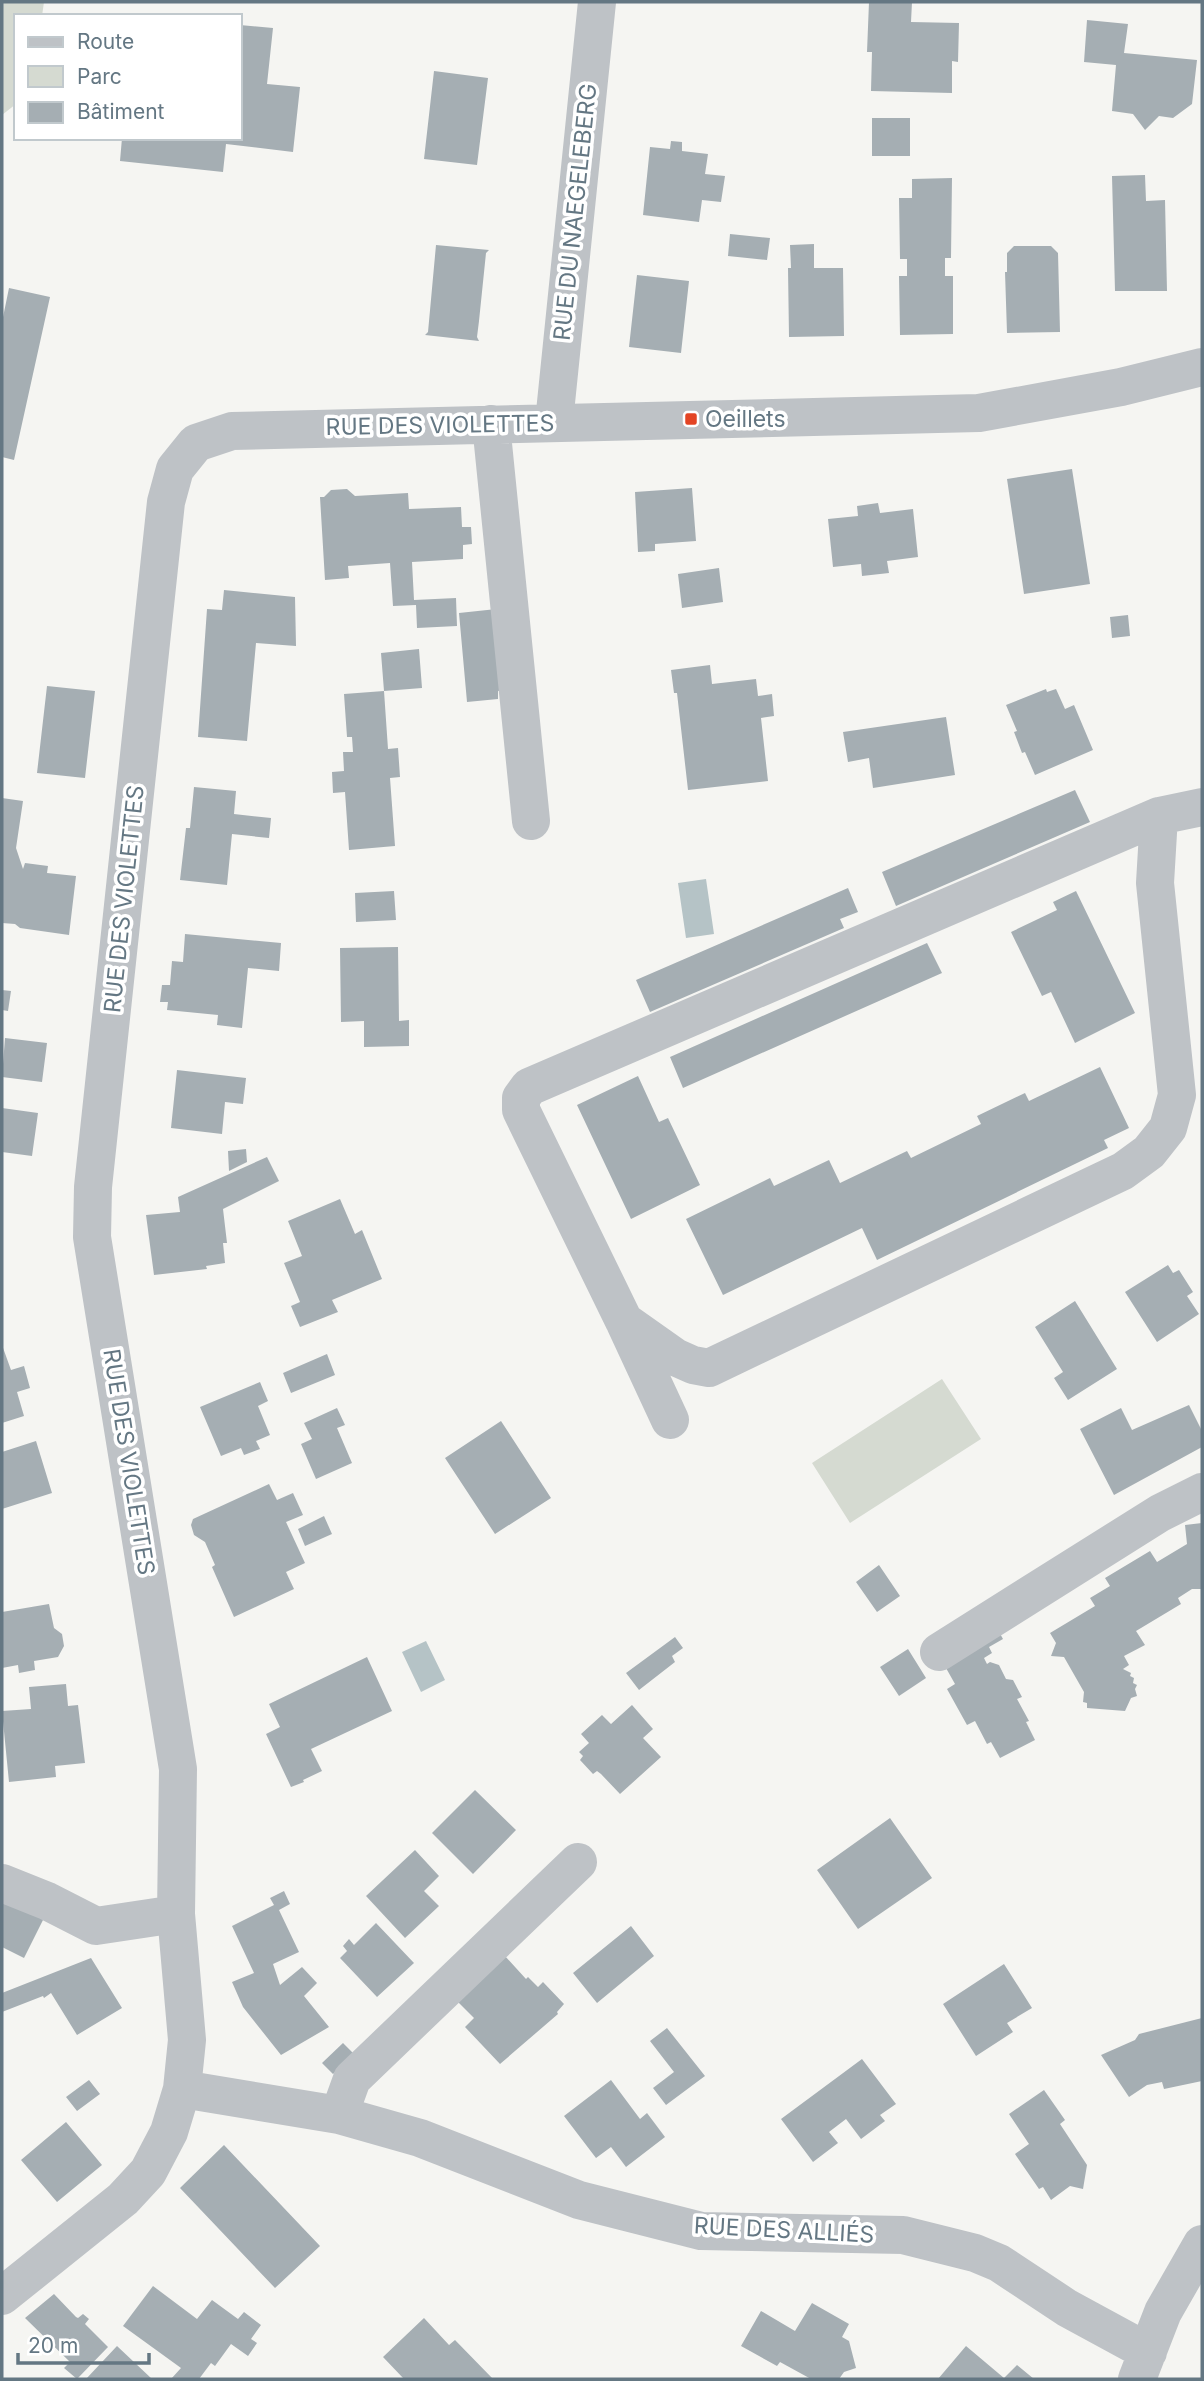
<svg xmlns="http://www.w3.org/2000/svg" width="1204" height="2381" viewBox="0 0 1204 2381" font-family="Inter,sans-serif">
<style>
.green{fill:#d5dad1}
.water{fill:#b5c3c6}
.building{fill:#a5aeb3}
.lines{fill:none;stroke-linecap:round;stroke-linejoin:round}
.minor{stroke:#bec2c6;stroke-width:38}
.poi-dot{fill:#e34424;stroke:#fff;stroke-width:2.5}
.labels{text-anchor:middle;dominant-baseline:central;stroke-width:7;stroke-linejoin:round;paint-order:stroke}
.street-label{font-size:23px;fill:#647783;stroke:#fff}
.poi-label{font-size:23px;fill:#647783;stroke:#fff;text-anchor:start}
</style>
<rect width="100%" height="100%" fill="#f5f5f2"/>
<path class="green" d="M2,2h42l-2,14h-26v88l-14,11z
M942,1379l39,60 -131,84 -38,-60z"/>
<path class="water" d="M706,879l8,55 -28,4 -8,-55z
M426,1641l19,39 -24,12 -19,-40z"/>
<path class="building" d="M869,2h43l-1,20 48,1 -1,39 -6,-1v32l-81,-2 1,-39h-5z
M1087,20l41,4 -4,29 73,7 -5,44 -19,14 -14,-2 -14,14 -12,-16 -21,-3 4,-46 -32,-3z
M240,25l33,3 -6,56 33,3 -7,65 -67,-8 -3,28 -103,-11 2,-23h118z
M434,71l54,7 -11,87 -53,-6z
M872,118h38v38h-38z
M671,141l11,1v9l26,3 -3,20 20,2 -4,26 -19,-2 -3,22 -56,-7 7,-68 20,2z
M1145,175l1,26 19,-1 2,91h-52l-3,-115z
M952,178l-1,80h-6v18h8v58l-53,1 -1,-59h8v-17h-7l-1,-61h13v-19z
M730,234l40,4 -3,22 -39,-4z
M814,244v24h29l1,68 -55,1 -1,-69h3l-1,-23z
M436,245l53,5 -3,3 -7,68 -2,16 2,4 -54,-6 3,-3z
M1014,246h37l7,7 2,79 -53,1 -2,-61h2v-19z
M637,275l52,6 -8,72 -52,-6z
M9,288l41,9 -36,163 -12,-3v-135z
M1072,469l18,115 -66,10 -17,-115z
M692,488l4,53 -41,3v7l-17,1 -3,-60z
M347,489l8,7 53,-3 1,16 52,-2 1,20h9l1,17 -9,1v14l-51,3 2,38 42,-2 1,28 -40,2 -1,-23 -23,1 -3,-43 -42,3 1,12 -24,2 -5,-83h4l7,-7z
M878,503l2,10 33,-4 5,48 -31,4 2,12 -27,3 -1,-12 -28,3 -5,-48 30,-3 -1,-10z
M719,568l4,34 -41,6 -4,-34z
M224,590l71,7 1,49 -40,-3 -9,98 -49,-4 9,-128 15,1z
M506,608l8,81 -16,2v8l-31,3 -8,-89z
M1128,615l2,21 -18,2 -2,-21z
M419,649l3,39 -38,3 4,58 10,-1 2,29 -10,1 5,68 -46,4 -4,-58 -12,1 -1,-21 12,-1 -1,-19h10l-1,-15h-5l-3,-43 40,-3 -3,-38z
M710,665l2,19 44,-5 2,17 14,-2 2,22 -13,2 7,63 -80,9 -11,-97h-3l-3,-23z
M47,686l48,5 -10,87 -48,-5z
M1046,689l1,3 9,-3 9,20 9,-4 19,45 -58,25 -10,-23 -3,1 -8,-21 3,-1 -11,-26z
M946,717l9,58 -82,13 -4,-30 -21,4 -5,-30z
M194,787l42,4 -2,23 37,4 -2,20 -37,-4 -5,51 -47,-5 6,-52h4z
M1075,790l15,32 -194,84 -14,-34z
M2,798l21,3 -7,47 7,21 2,-6 23,3 -1,7 29,3 -7,59 -49,-7 -5,-4 -13,-1z
M848,888l10,24 -18,7 4,9 -194,84 -14,-32z
M394,891l2,29 -40,2 -1,-29z
M1076,891l59,122 -60,30 -24,-51 -9,4 -31,-64 46,-22 -4,-8z
M185,934l96,9 -2,28 -31,-3 -6,60 -25,-3 1,-10 -51,-5 1,-8h-8l2,-17h8l2,-24 11,1z
M927,943l15,30 -259,115 -13,-31z
M398,947l1,74 10,-1v26l-45,1v-26l-23,1 -1,-74z
M2,990l9,1 -3,20 -6,-1z
M5,1038l42,5 -5,39 -40,-5z
M1100,1067l29,61 -25,12 4,8 -231,112 -15,-32 -139,67 -37,-76 84,-41 4,8 55,-26 11,23 67,-32 4,7 70,-34 -4,-8 48,-23 4,8z
M177,1070l69,8 -3,26 -18,-2 -3,32 -51,-6z
M638,1076l21,46 9,-4 32,67 -69,34 -54,-114z
M2,1108l36,5 -6,43 -30,-4z
M246,1149l1,13 -18,9 -1,-20z
M267,1157l12,24 -56,28 4,34h-4l2,20 -19,3 1,3 -53,6 -8,-60 34,-3 -2,-15z
M340,1199l15,35 7,-4 20,49 -50,21 6,12 -38,15 -9,-21 9,-4 -16,-39 18,-7 -14,-35z
M1168,1265l5,8 6,-3 14,22 -6,4 12,18 -42,28 -32,-50z
M1075,1301l42,68 -49,31 -14,-22 9,-6 -28,-45z
M2,1345l9,25 13,-4 6,22 -13,4 7,24 -22,7z
M327,1354l8,21 -44,18 -8,-20z
M260,1382l8,19 -10,5 12,29 -14,6 4,8 -16,6 -3,-7 -20,8 -21,-49z
M1189,1405l13,26v16l-88,48 -34,-66 41,-21 11,22z
M337,1408l8,17 -8,3 15,35 -36,16 -15,-35 11,-5 -8,-16z
M501,1421l50,77 -56,36 -50,-76z
M36,1441l16,52 -50,16v-57z
M269,1484l8,16 16,-7 10,22 -17,7 19,41 -19,9 8,17 -60,28 -22,-50 3,-2 -10,-23 -11,-7 -3,-10 2,-6z
M324,1516l8,18 -27,12 -7,-17z
M1202,1523v66h-10l-14,9 3,6 -45,27 9,14 -21,11 5,9 -6,4 8,4 -1,3 4,2 -1,5 4,2 -2,4 2,7 -6,2 -6,13 -38,-3v-5l-4,-1 1,-10 -20,-35 -13,-1 5,-13 -6,-10 45,-27 -5,-8 20,-12 -5,-8 45,-27 7,11 30,-18 -2,-19z
M879,1565l21,31 -23,16 -21,-30z
M49,1604l5,24 8,6 2,12 -6,11 -24,4 1,9 -16,3 -1,-8 -16,3v-56z
M998,1630l5,9 -14,8 3,6 -8,5 3,6 3,-2 9,3 7,14 7,1 9,17 -5,2 12,22 -3,1 9,18 -35,18 -9,-16 -4,2 -12,-23 -8,4 -20,-36 8,-5 -9,-16z
M675,1637l8,11 -11,8 3,6 -36,28 -13,-17z
M908,1649l18,29 -27,18 -19,-29z
M367,1657l25,54 -81,38 11,22 -19,9 1,2 -13,5 -25,-53 14,-7 -11,-23z
M66,1684l2,22 10,-1 7,58 -30,3 1,11 -47,5 -7,-71 29,-2 -2,-22z
M632,1705l21,24 -10,9 18,19 -41,37 -19,-20 -4,-3 -4,3 -13,-14 3,-4 -4,-4 10,-9 -8,-9 21,-19 9,9z
M475,1790l41,40 -43,44 -41,-41z
M890,1818l42,60 -74,51 -41,-59z
M415,1850l24,26 -15,15 15,15 -34,32 -39,-42z
M284,1891l6,13 -11,6 20,42 -26,12 7,21 22,-18 15,16 -13,13 25,31 -48,28 -38,-48 -11,-25 22,-9 -22,-47 42,-21 -4,-7z
M2,1895l43,21 -21,42 -22,-11z
M376,1923l38,40 -37,34 -37,-39 7,-7 -4,-5 6,-7 5,6z
M631,1926l23,30 -57,47 -24,-30z
M504,1955l22,24 2,-2 10,10 5,-5 21,22 -7,8 1,2 -58,50 -35,-37 9,-9 -18,-18z
M91,1958l31,50 -45,27 -26,-42 -7,5 -1,-2 -41,16v-19z
M1004,1964l28,44 -25,15 6,9 -37,24 -33,-52z
M1202,2018v63l-38,8 -2,-7 -15,3 -18,12 -28,-42 34,-15 4,-6z
M667,2028l38,48 -39,29 -13,-17 21,-16 -24,-31z
M343,2043l11,11 -21,20 -11,-11z
M862,2059l34,45 -16,11 5,6 -24,18 -15,-20 -17,13 9,11 -25,19 -32,-43z
M89,2080l11,14 -23,17 -11,-14z
M611,2080l29,39 7,-6 18,24 -39,30 -15,-20 -15,11 -32,-42z
M1044,2090l21,30 -5,4 27,41 -4,24 -13,-3 -19,14 -8,-13 -4,2 -24,-35 14,-10 -20,-30z
M66,2122l36,43 -45,37 -36,-42z
M224,2145l96,101 -45,42 -95,-100z
M153,2286l44,33 15,-19 26,19 6,-7 17,13 -10,14 6,4 -9,13 -17,-12 -16,22 -4,-3 -12,16h-28l10,-11 -58,-42z
M54,2294l22,23 2,1 5,-4 6,5 -4,5 23,23 -31,32 -13,-11 6,-6 -45,-44z
M812,2303l37,21 -7,13 7,4 7,27 -12,4 -5,7h-28l-31,-17 -3,4 -36,-20 20,-35 34,20z
M424,2318l25,27 6,-5 38,39h-89l-21,-22z
M117,2346l35,33h-66z
M966,2346l38,32 13,-13 17,14h-96z"/>
<g class="lines">
<path class="minor" d="M554,422l43,-420
M491,424l40,397
M1159,816l-4,67 22,212 -9,33 -19,24 -26,19 -414,197 -16,-3 -18,-8 -51,-36 -103,-211v-12l8,-11 630,-271 43,-9
M625,1323l45,97
M939,1652l221,-139 42,-21
M2,1883l45,18 49,25 80,-12
M182,2089l157,26 81,23 159,62 122,31 202,4 72,18 24,10 68,45 81,44
M339,2115l13,-36 226,-217
M2,2296l121,-97 25,-27 21,-40 13,-43 5,-49 -11,-126 2,-145 -86,-532 1,-50 73,-685 9,-33 21,-26 36,-12 747,-18 142,-26 81,-20
M1137,2379l26,-67 39,-68"/>
</g>
<rect class="poi-dot" x="684" y="412" width="14" height="14" rx="3.5"/>
<g class="labels">
<g class="street-label">
<text transform="translate(575 212) rotate(-84)">RUE DU NAEGELEBERG</text>
<text transform="translate(440 425) rotate(-1)">RUE DES VIOLETTES</text>
<text transform="translate(124 899) rotate(-84)">RUE DES VIOLETTES</text>
<text transform="translate(129 1462) rotate(81)">RUE DES VIOLETTES</text>
<text transform="translate(784 2230) rotate(3)">RUE DES ALLIÉS</text>
</g>
<g class="poi-label">
<text x="705" y="419">Oeillets</text>
</g>
</g>
<rect width="1204" height="2381" fill="none" stroke="#647783" stroke-width="7"/>
<rect x="14" y="14" width="228" height="126" fill="#ffffff" stroke="#c1c9cd" stroke-width="2"/>
<rect x="28" y="37" width="35" height="10" fill="#bec2c6" stroke="#c1c9cd" stroke-width="2"/>
<text x="77" y="49" font-size="21" fill="#647783">Route</text>
<rect x="28" y="66" width="35" height="21" fill="#d5dad1" stroke="#c1c9cd" stroke-width="2"/>
<text x="77" y="84" font-size="21" fill="#647783">Parc</text>
<rect x="28" y="102" width="35" height="21" fill="#a5aeb3" stroke="#c1c9cd" stroke-width="2"/>
<text x="77" y="119" font-size="21" fill="#647783">Bâtiment</text>
<path d="M18 2353v10h131v-10" fill="none" stroke="#647783" stroke-width="3.5"/>
<text x="28" y="2353" font-size="21" fill="#647783" stroke="#ffffff" stroke-width="5" paint-order="stroke">20 m</text>
</svg>
